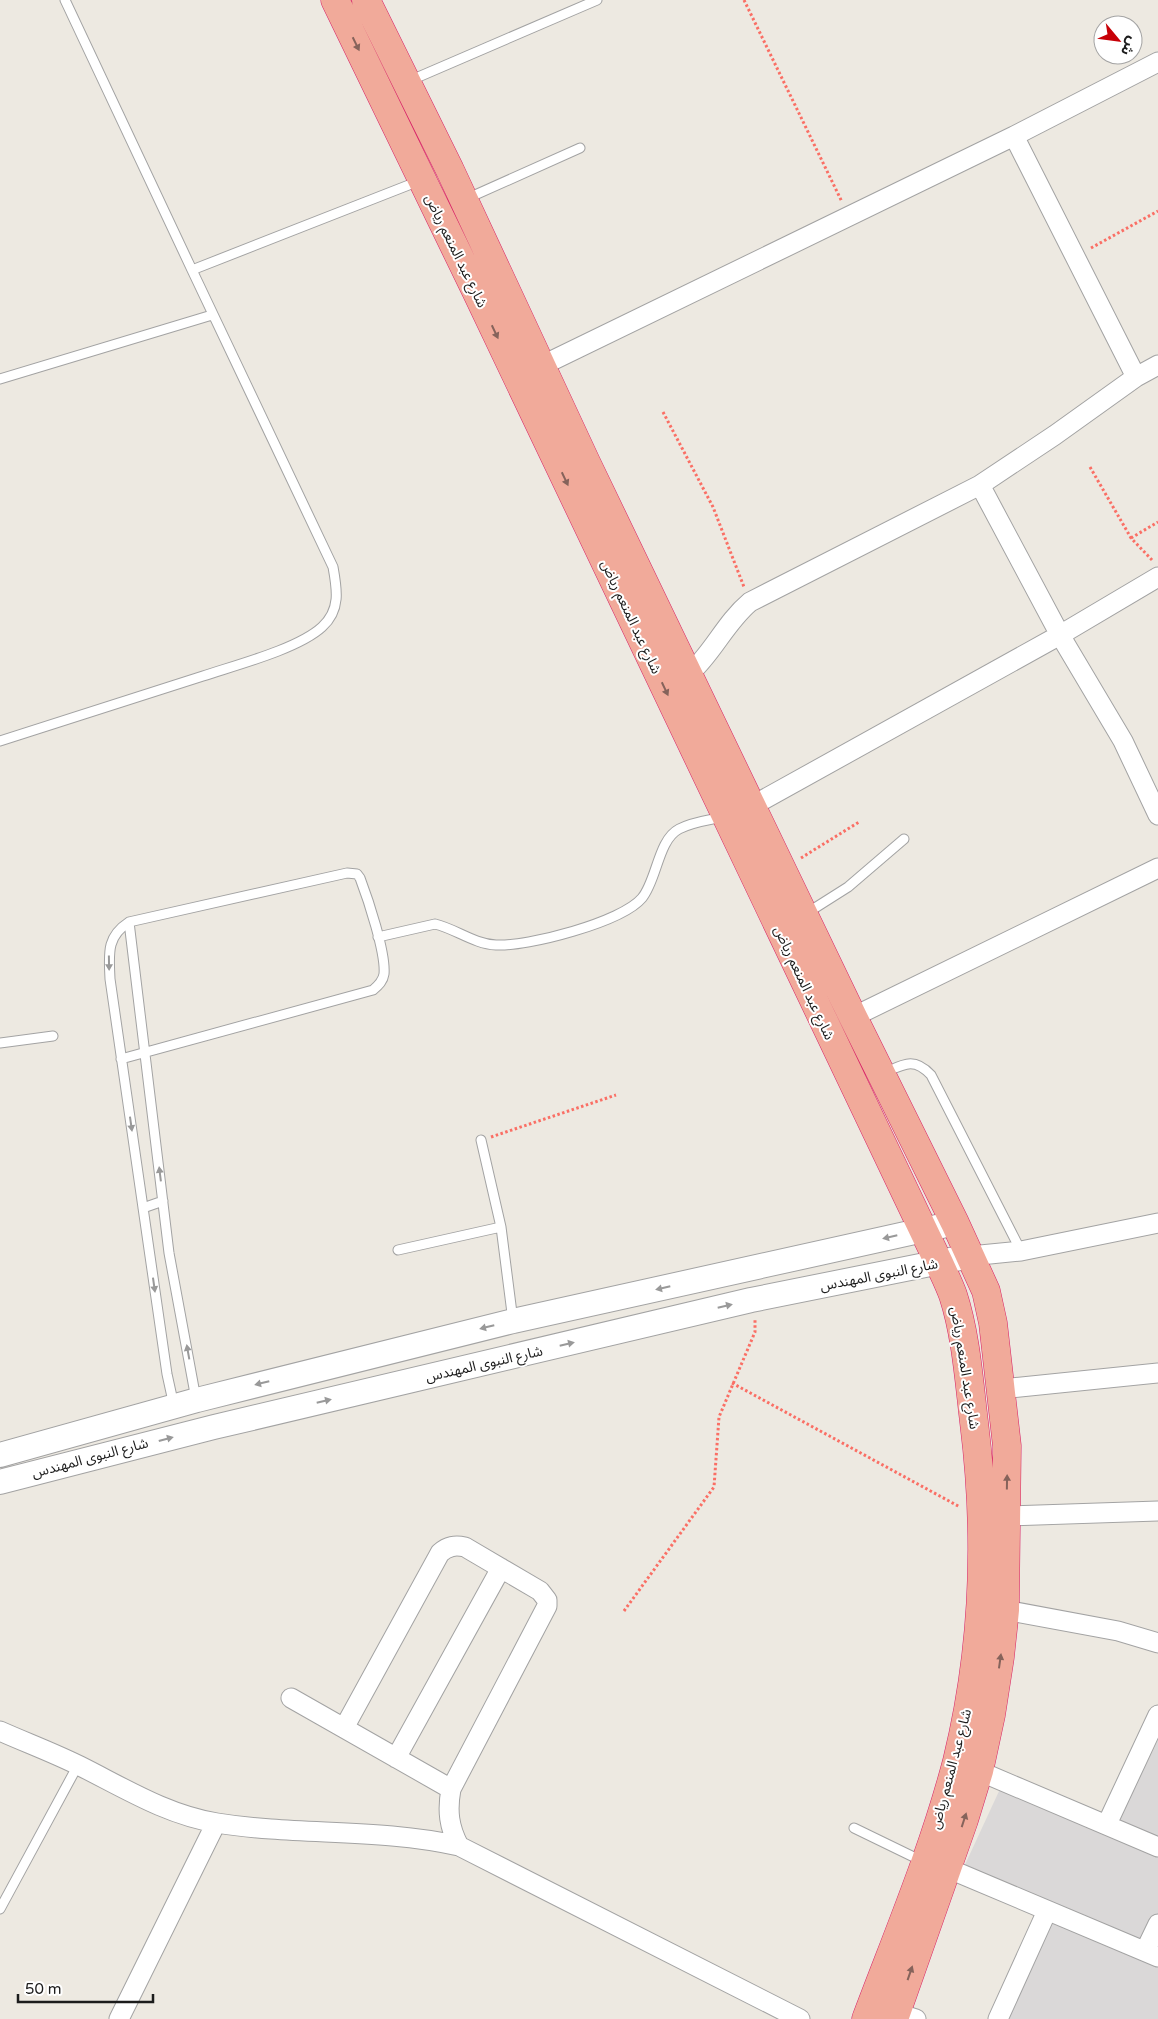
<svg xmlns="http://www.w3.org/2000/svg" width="1158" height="2019" viewBox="0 0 1158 2019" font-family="'Varela Round','Noto Sans Arabic',sans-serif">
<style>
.residential{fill:#dad8d8}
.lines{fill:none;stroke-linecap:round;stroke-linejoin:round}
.service-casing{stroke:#a3a3a3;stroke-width:11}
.minor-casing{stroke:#a3a3a3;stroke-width:21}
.tertiary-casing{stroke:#a3a3a3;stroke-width:26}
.trunk-casing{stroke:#d72267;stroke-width:29}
.path{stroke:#fa6f65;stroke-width:3;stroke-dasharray:2.5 2.5;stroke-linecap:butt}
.service{stroke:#fff;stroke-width:9}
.minor{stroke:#fff;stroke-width:19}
.tertiary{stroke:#fff;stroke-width:24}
.trunk{stroke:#f1aa9a;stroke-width:28}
.oneway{fill:#86635b}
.oneway2{fill:#999}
.labels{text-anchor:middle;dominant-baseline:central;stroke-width:4;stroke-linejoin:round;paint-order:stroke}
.street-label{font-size:14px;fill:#1c1c1c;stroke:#fff}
</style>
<rect width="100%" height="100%" fill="#ede9e1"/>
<path class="residential" d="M1158,1740v279h-154l50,-112 -91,-38 37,-80 110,47z"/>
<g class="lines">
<defs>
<path id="service" d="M65,0l127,270 227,-89
M409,81l188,-81
M466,199l114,-51
M0,379l212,-64
M0,741c68,-22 136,-44 203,-65 33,-11 95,-27 119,-49 19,-17 15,-38 11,-60l-141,-297
M807,913l41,-26 56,-48
M129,922l40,331 27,146
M378,937l57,-13c21,5 39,20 61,21 31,2 126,-23 146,-47 15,-18 16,-58 37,-69 13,-7 30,-9 44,-12
M0,1043l53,-7
M121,1059l252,-69c6,-5 10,-9 11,-16 2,-21 -16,-75 -24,-96l-3,-4 -10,-1 -218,49c-23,15 -20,32 -19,57l57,395 7,32
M884,1073c20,-9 30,-16 47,2l90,176
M481,1140l20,87 12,94
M143,1208l20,-7
M398,1250l103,-23
M854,1828l70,34
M0,1909l78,-144"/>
<path id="minor" d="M1014,136l122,241
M541,366l473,-230 144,-74
M980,485l80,150 63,106 35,74
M689,674c24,-21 36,-51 61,-72l230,-117 75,-50 81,-58 22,-12
M740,810l12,-4 308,-171 98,-58
M853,1017l305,-149
M970,1256l51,-5 137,-28
M1001,1389l157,-16
M1006,1516l152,-5
M1005,1610l113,21 40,12
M291,1698l160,91
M344,1728l96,-175c8,-7 15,-8 25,-6l75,44 7,9v6l-96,183c-4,22 -2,38 8,57
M0,1731c27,12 54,22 80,35 44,22 87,49 137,57 80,13 162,5 242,23l341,173
M396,1758l105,-190
M979,1771l179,76
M1107,1824l51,-109
M947,1868l211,89
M1145,1951l13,-27
M897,2013l19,6
M119,2019l97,-196
M998,2019l49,-108"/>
<path id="tertiary" d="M0,1455l197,-55 316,-79 442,-98
M0,1482l214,-55 537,-127 219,-44"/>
<path id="trunk" d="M335,0l141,291 463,972c5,11 10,21 14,32 13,40 16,86 21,127 14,112 10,229 -17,339 -23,88 -59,173 -91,258
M366,0l84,170 136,292 267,555 102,206 31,68 7,32 14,123 -2,164 -5,47 -9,58 -12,56 -15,49 -70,199"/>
</defs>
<use href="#service" class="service-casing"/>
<use href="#minor" class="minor-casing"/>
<use href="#tertiary" class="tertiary-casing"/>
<use href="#trunk" class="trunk-casing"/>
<path class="path" d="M744,0l98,202
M1091,248l67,-37
M663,412l50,95 31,80
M1090,467l41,71 21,22
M1131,538l27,-16
M801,858l58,-36
M491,1137l125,-42
M732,1383l228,124
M624,1611l90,-124 5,-70 36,-85v-12"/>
<use href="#service" class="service"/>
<use href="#minor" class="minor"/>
<use href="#tertiary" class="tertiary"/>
<use href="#trunk" class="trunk"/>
</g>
<defs><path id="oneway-solid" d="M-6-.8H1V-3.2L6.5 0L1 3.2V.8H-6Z" transform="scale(1.25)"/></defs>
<g class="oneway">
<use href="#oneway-solid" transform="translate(356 44) rotate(64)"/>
<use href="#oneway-solid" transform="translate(495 332) rotate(65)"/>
<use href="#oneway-solid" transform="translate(565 479) rotate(65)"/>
<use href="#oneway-solid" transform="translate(665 689) rotate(65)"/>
<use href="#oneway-solid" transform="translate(1007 1482) rotate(-89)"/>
<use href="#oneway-solid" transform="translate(1000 1661) rotate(-82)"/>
<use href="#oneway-solid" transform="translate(964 1820) rotate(-72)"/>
<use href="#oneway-solid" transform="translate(910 1973) rotate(-71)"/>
</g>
<g class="oneway2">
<use href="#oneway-solid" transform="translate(109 963) rotate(89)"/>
<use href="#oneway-solid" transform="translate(131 1124) rotate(82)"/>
<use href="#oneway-solid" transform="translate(160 1174) rotate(-97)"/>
<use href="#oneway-solid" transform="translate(890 1237) rotate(167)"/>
<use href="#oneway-solid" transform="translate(154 1285) rotate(82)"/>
<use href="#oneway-solid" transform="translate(663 1288) rotate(167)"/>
<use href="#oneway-solid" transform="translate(725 1306) rotate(-13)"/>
<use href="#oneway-solid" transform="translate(487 1327) rotate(166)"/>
<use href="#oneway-solid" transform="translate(567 1344) rotate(-13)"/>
<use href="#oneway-solid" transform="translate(188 1352) rotate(-100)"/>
<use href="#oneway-solid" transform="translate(262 1383) rotate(166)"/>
<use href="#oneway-solid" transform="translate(324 1401) rotate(-13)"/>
<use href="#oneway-solid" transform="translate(166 1439) rotate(-15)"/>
</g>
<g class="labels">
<g class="street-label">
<text transform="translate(456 251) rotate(64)">شارع عبد المنعم رياض</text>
<text transform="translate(631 617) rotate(65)">شارع عبد المنعم رياض</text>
<text transform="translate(804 983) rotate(65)">شارع عبد المنعم رياض</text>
<text transform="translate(879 1275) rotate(-11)">شارع النبوى المهندس</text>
<text transform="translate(484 1364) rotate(-13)">شارع النبوى المهندس</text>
<text transform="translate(965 1368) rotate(81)">شارع عبد المنعم رياض</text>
<text transform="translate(90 1458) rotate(-15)">شارع النبوى المهندس</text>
<text transform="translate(951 1769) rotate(-75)">شارع عبد المنعم رياض</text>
</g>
</g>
<g transform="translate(1118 40) rotate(119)"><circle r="24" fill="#ffffff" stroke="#a4a4a4"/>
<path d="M0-4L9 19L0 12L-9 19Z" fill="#c70007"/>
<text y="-8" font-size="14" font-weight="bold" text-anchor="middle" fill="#1c1c1c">ش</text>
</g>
<path d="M18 1994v8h135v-8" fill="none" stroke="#1c1c1c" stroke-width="2.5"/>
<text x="25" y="1994" font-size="15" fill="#1c1c1c" stroke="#ffffff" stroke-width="4" paint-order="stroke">50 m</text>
</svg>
